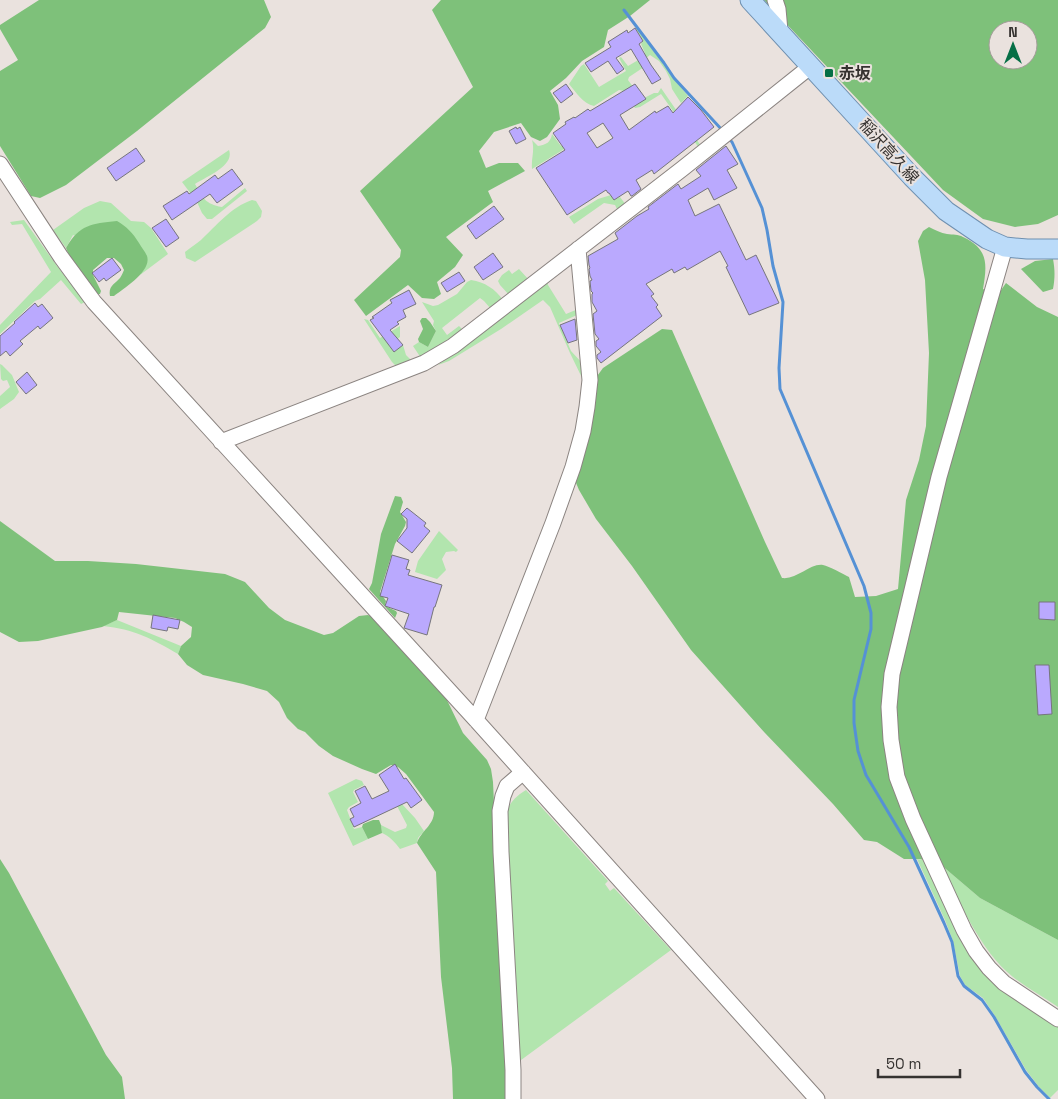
<svg xmlns="http://www.w3.org/2000/svg" width="1058" height="1099" viewBox="0 0 1058 1099" font-family="'Space Grotesk','Noto Sans JP',sans-serif">
<style>
.green{fill:#b2e5ae}
.forest{fill:#7ec17a;fill-rule:evenodd}
.lines{fill:none;stroke-linecap:round;stroke-linejoin:round}
.stream{stroke:#5591d5;stroke-width:3}
.building{fill:#baa9fe;stroke:#76757c;fill-rule:evenodd}
.minor-casing{stroke:#8b8481;stroke-width:17}
.major-casing{stroke:#6f90b0;stroke-width:21}
.minor{stroke:#fff;stroke-width:15}
.major{stroke:#bbdbf9;stroke-width:19}
.poi-dot{fill:#066f46;stroke:#eae2de;stroke-width:2}
.labels{text-anchor:middle;dominant-baseline:central;stroke-width:4;stroke-linejoin:round;paint-order:stroke}
.poi-label{font-size:16px;font-weight:bold;fill:#353230;stroke:#eae2de;text-anchor:start}
.street-label{font-size:16px;fill:#353230;stroke:#eae2de}
</style>
<rect width="100%" height="100%" fill="#eae2de"/>
<path class="green" d="M635,28h1c17,22 34,46 52,68l-7,7 -9,-14 -2,-10 -4,-8 -7,-10 -9,-6 -5,4 2,6 -18,12 -1,3 14,19 12,-6h4l3,-5 40,58 -2,2 -38,-54 -21,13 -5,1 -11,-17 -5,-1 -25,16c-11,-2 -18,-14 -25,-22l12,-18 3,-2 15,23 27,-16 -7,-13 2,-1 7,9 12,-7 5,-6 -4,-9 2,-3z
M552,134l9,12h4l1,2 -34,21c-1,-11 3,-18 0,-29l6,6c8,-1 13,-4 14,-12z
M229,150c6,16 -24,27 -34,34 8,14 10,20 27,23l23,-19 2,3 -35,28h-5l-5,-6 -5,-11 -15,-20z
M611,195l3,5 6,-3 6,8 -8,6 -3,-6 -11,-2 -30,21 -5,-7 29,-18z
M252,200l4,1 6,10 -1,6 -4,4 -62,41 -9,-4 -1,-6c5,-4 11,-8 16,-12 15,-14 30,-33 51,-40z
M100,201l11,2 20,18 13,1 7,6 17,26 -28,21 6,-11 -73,-29 -7,13 -13,-18 31,-22z
M24,220l33,46 28,36 -4,2 -20,-24 -21,19 -5,2 -35,33v-9l51,-53 -29,-48 -10,1 -2,-3z
M519,269l10,11 -19,16 -10,-11 -2,-4 4,-6 7,-5 3,4z
M471,280c14,2 24,9 32,20l-12,9 -7,-8 -4,-3 -38,30 5,7 12,-9 5,5 -43,27 -8,-12 6,-4 9,5 8,-16 -3,-6 1,-4 -12,-19 11,4 5,-1 19,-11 10,-12z
M547,280l1,5 18,29 12,-5 -1,6 -18,8 12,28 12,13 1,18 -14,-29 -20,-46 -7,-7 -42,29 -52,32 -11,4z
M364,319l4,1 12,18 20,-12v11l-11,9 5,6 9,-7 3,10 4,4v5l-11,5 -7,-7z
M0,364l2,1 10,10 7,17 -5,7 -14,10v-13l10,-9 -3,-7 -4,1 -2,-2z
M439,531l19,19 -2,2 -2,-1 -8,1 -4,7 4,11 -9,9 -22,-7 3,-11z
M117,620l64,26 -3,8c-26,-15 -44,-25 -75,-28z
M356,779l6,2 2,4 -10,5 -1,2 5,10 -9,5 -2,3 7,19 8,-2 6,12 -15,7 -25,-53z
M526,790l82,91 -3,3 5,7 4,-3 57,62 -154,113 -13,-246c6,-14 9,-19 22,-27z
M401,803l14,15 9,13 -6,7 -1,5 -17,6c-5,-7 -11,-13 -18,-16l-1,-8 14,7 11,-4 1,-3 -10,-19z
M917,859l7,1 34,72 17,31 20,20 63,44v63l-8,8 -11,-11 -13,-17 -31,-54 -12,-18 -18,-13 -5,-9 -7,-35 -8,-21z
M940,864l40,34 78,42v67c-15,-10 -31,-19 -45,-30 -33,-26 -54,-77 -73,-113z"/>
<path class="forest" d="M39,0h225l7,17 -6,11 -128,103 -71,54 -26,13 -9,-2 -31,-50v-75l18,-11 -18,-31v-4z
M441,0h209l-20,16 -22,14 -4,17 -22,14 -16,17 -16,13 8,14 2,14 -13,18 -7,4 -9,-4 -10,-14 -27,9 -15,19 7,17 13,-5h19l7,8 -37,20 5,11 -47,35 17,18 -8,12 -18,15 4,12 -7,5 -12,-1 -14,-13 -42,31 -12,-16 46,-43 1,-7 -41,-59 113,-104 -41,-77z
M764,0h294v215l-20,9 -23,3 -32,-8 -40,-29zM998,30h30v30h-30z
M117,221c9,5 16,12 22,22 2,4 6,8 8,13 5,15 -23,32 -33,40h-4c-2,-10 5,-12 10,-18 2,-3 3,-6 4,-8l-3,-6 -7,-6h-7l-14,12v5l8,16 -1,3h-4l-27,-39 -3,-7c14,-24 25,-24 51,-27z
M929,227c6,3 12,6 18,7 6,1 11,0 16,3 26,12 24,28 20,52l14,7 9,-13 31,24 21,10v623l-78,-42 -40,-34 -20,-5h-16l-27,-17 -13,-2 -31,-36 -68,-71 -74,-83 -59,-84 -36,-47 -17,-29 -5,-12 21,-99 8,-11 59,-39 10,1 93,212 17,36c15,2 28,-15 41,-13 6,1 20,9 26,12l6,20 21,-1 22,-7 8,-89 13,-40 7,-34 3,-73 -4,-73 -7,-39 5,-10z
M1053,259c2,11 2,19 0,30l-10,3 -22,-23 14,-8z
M422,318h4l4,4 6,9 -8,16 -9,-5 -1,-3 5,-10 -3,-8z
M395,496l6,1 2,5 -3,10 6,10 -1,4 -10,18 -15,48 6,9 -1,5 11,5 1,2 -2,5 -26,-29 3,-6 9,-49z
M0,521l55,40h33l48,3 89,10 20,8 24,26 16,12 39,15 9,-2 26,-17 9,-1 9,5 68,76 18,37 24,27 4,9 2,13 15,317h-55l-1,-31 -11,-91 -5,-105 -19,-29c4,-12 17,-18 17,-31l-28,-38 -8,-7 -7,-2 -15,9 -14,-5 -29,-13 -14,-10 -14,-14 -7,-3 -11,-11 -8,-16 -12,-11 -24,-7 -40,-9 -16,-10 -9,-11 3,-8 10,-9 1,-10 -8,-5 -9,-4 -56,-6 -2,8 -15,7 -64,14 -19,1 -19,-10z
M373,820h6l2,5 1,8 -14,6 -6,-12 1,-3z
M0,859l9,14 97,182 16,22 3,22h-125z"/>
<g class="lines">
<path class="stream" d="M624,10l40,53 10,15 49,53
M728,138l4,4 30,66 5,22 6,36 10,36 -4,66 1,21 84,197 7,27v16l-17,71v23l4,28 8,24 43,72 35,76 8,19 6,34 6,10 18,14 12,17 31,55 12,15 12,12"/>
</g>
<path class="building" d="M635,28l8,13 -4,3 12,21 10,14 -9,5 -21,-35 -15,9 8,11 -7,5 -9,-13 -17,11 -6,-9 26,-16 -3,-5 19,-12 1,3z
M566,84l7,10 -12,9 -8,-10z
M635,84l11,15 -26,16 9,15 26,-19 1,2 12,-7 5,7 15,-16 13,13 13,17 -60,47 -2,-4 -16,10 5,9 -9,7h-1l-3,-5 -14,9 -5,-7h-1l-2,-3 -39,25 -31,-47 29,-18 -12,-17 13,-9 -1,-2 9,-5 1,1 13,-9 2,2zM603,123l10,15 -16,10 -10,-15z
M516,127l1,2 3,-2 6,12 -10,5 -7,-13z
M726,146l12,18 -11,6 10,18 -23,12 -6,-12 -20,12 7,16 24,-12 27,56 10,-5 23,48 -30,12 -23,-48 2,-1 -8,-15 -33,19 -2,-3 -11,6 -2,-4 -26,15 8,10 -3,2 7,9 -2,2 6,9 -61,47 -4,-5v-3l4,-3 -5,-6v-5l3,-2 -4,-5 -2,-20 4,-3 -5,-9v-8l1,-1 -2,-2 -1,-10 2,-1 -2,-4 -1,-7 1,-1 -1,-3 -1,-9 30,-17 -3,-6 22,-17 12,-7 -1,-2 30,-23 3,5 20,-13 -5,-6z
M136,148l9,13 -29,20 -9,-13z
M232,169l11,15 -26,19 -7,-9 -38,26 -9,-14 24,-15 2,3 26,-19 3,4z
M494,206l10,13 -28,20 -9,-13z
M166,219l13,19 -13,9 -14,-19z
M493,253l10,14 -20,13 -9,-13z
M112,258l9,12 -15,11 -2,-3 -5,4 -7,-9z
M459,272l6,9 -18,11 -6,-9z
M409,290l7,14 -13,6 3,7 -9,5 2,2 -9,6 13,15 -9,7 -24,-32 4,-2 -2,-1 20,-14 -2,-3z
M35,303l3,4 4,-3 11,14 -13,11 -2,-3 -18,15 3,3 -13,12 -4,-5 -6,5v-20l15,-13 -1,-1z
M575,319l2,21 -9,3 -8,-18z
M27,372l10,13 -11,9 -10,-12z
M407,508l19,15 -2,3 6,5 -18,22 -15,-12 10,-13v-9l-6,-5z
M392,555l17,5 -3,9 4,1 -2,5 34,10 -7,22h-1l-7,28 -23,-7 5,-14 -24,-8 3,-8 -8,-2z
M1039,602h16v18l-16,-1z
M153,615l27,5 -2,9 -10,-2 -1,4 -16,-3z
M1035,665h14l3,49 -14,1z
M395,764l9,15 2,-1 16,22 -11,8 -4,-6 -53,25 -4,-8 4,-2 -4,-8 11,-6 -6,-12 10,-5 7,13 17,-8 -10,-16z"/>
<g class="lines">
<defs>
<path id="minor" d="M775,0l3,9 2,22
M0,164l61,93 33,45 382,418 341,379
M1005,247l-66,230 -47,197 -3,33 2,33 6,37 16,42 51,111 12,21 13,17 15,15 54,36
M221,442l203,-79 29,-17 229,-177 129,-103
M476,720l77,-197 20,-56 10,-36 4,-24 3,-27 -12,-131
M513,1099v-29l-12,-218 -1,-41 3,-15 4,-10 16,-14"/>
<path id="major" d="M750,0l162,177 34,34 41,28 18,8 22,2h31"/>
</defs>
<use href="#minor" class="minor-casing"/>
<use href="#major" class="major-casing"/>
<use href="#minor" class="minor"/>
<use href="#major" class="major"/>
</g>
<rect class="poi-dot" x="824" y="68" width="10" height="10" rx="2.5"/>
<g class="labels">
<g class="poi-label">
<text x="839" y="73">赤坂</text>
</g>
<g class="street-label">
<text transform="translate(889 151) rotate(48)">稲沢高久線</text>
</g>
</g>
<g transform="translate(1013 45)"><circle r="24" fill="#eae2de" stroke="#a29c98"/>
<path d="M0-4L9 19L0 12L-9 19Z" fill="#066f46"/>
<text y="-8" font-size="14" font-weight="bold" text-anchor="middle" fill="#353230">N</text>
</g>
<path d="M878 1069v8h82v-8" fill="none" stroke="#353230" stroke-width="2.5"/>
<text x="886" y="1069" font-size="15" fill="#353230" stroke="#eae2de" stroke-width="4" paint-order="stroke">50 m</text>
</svg>
